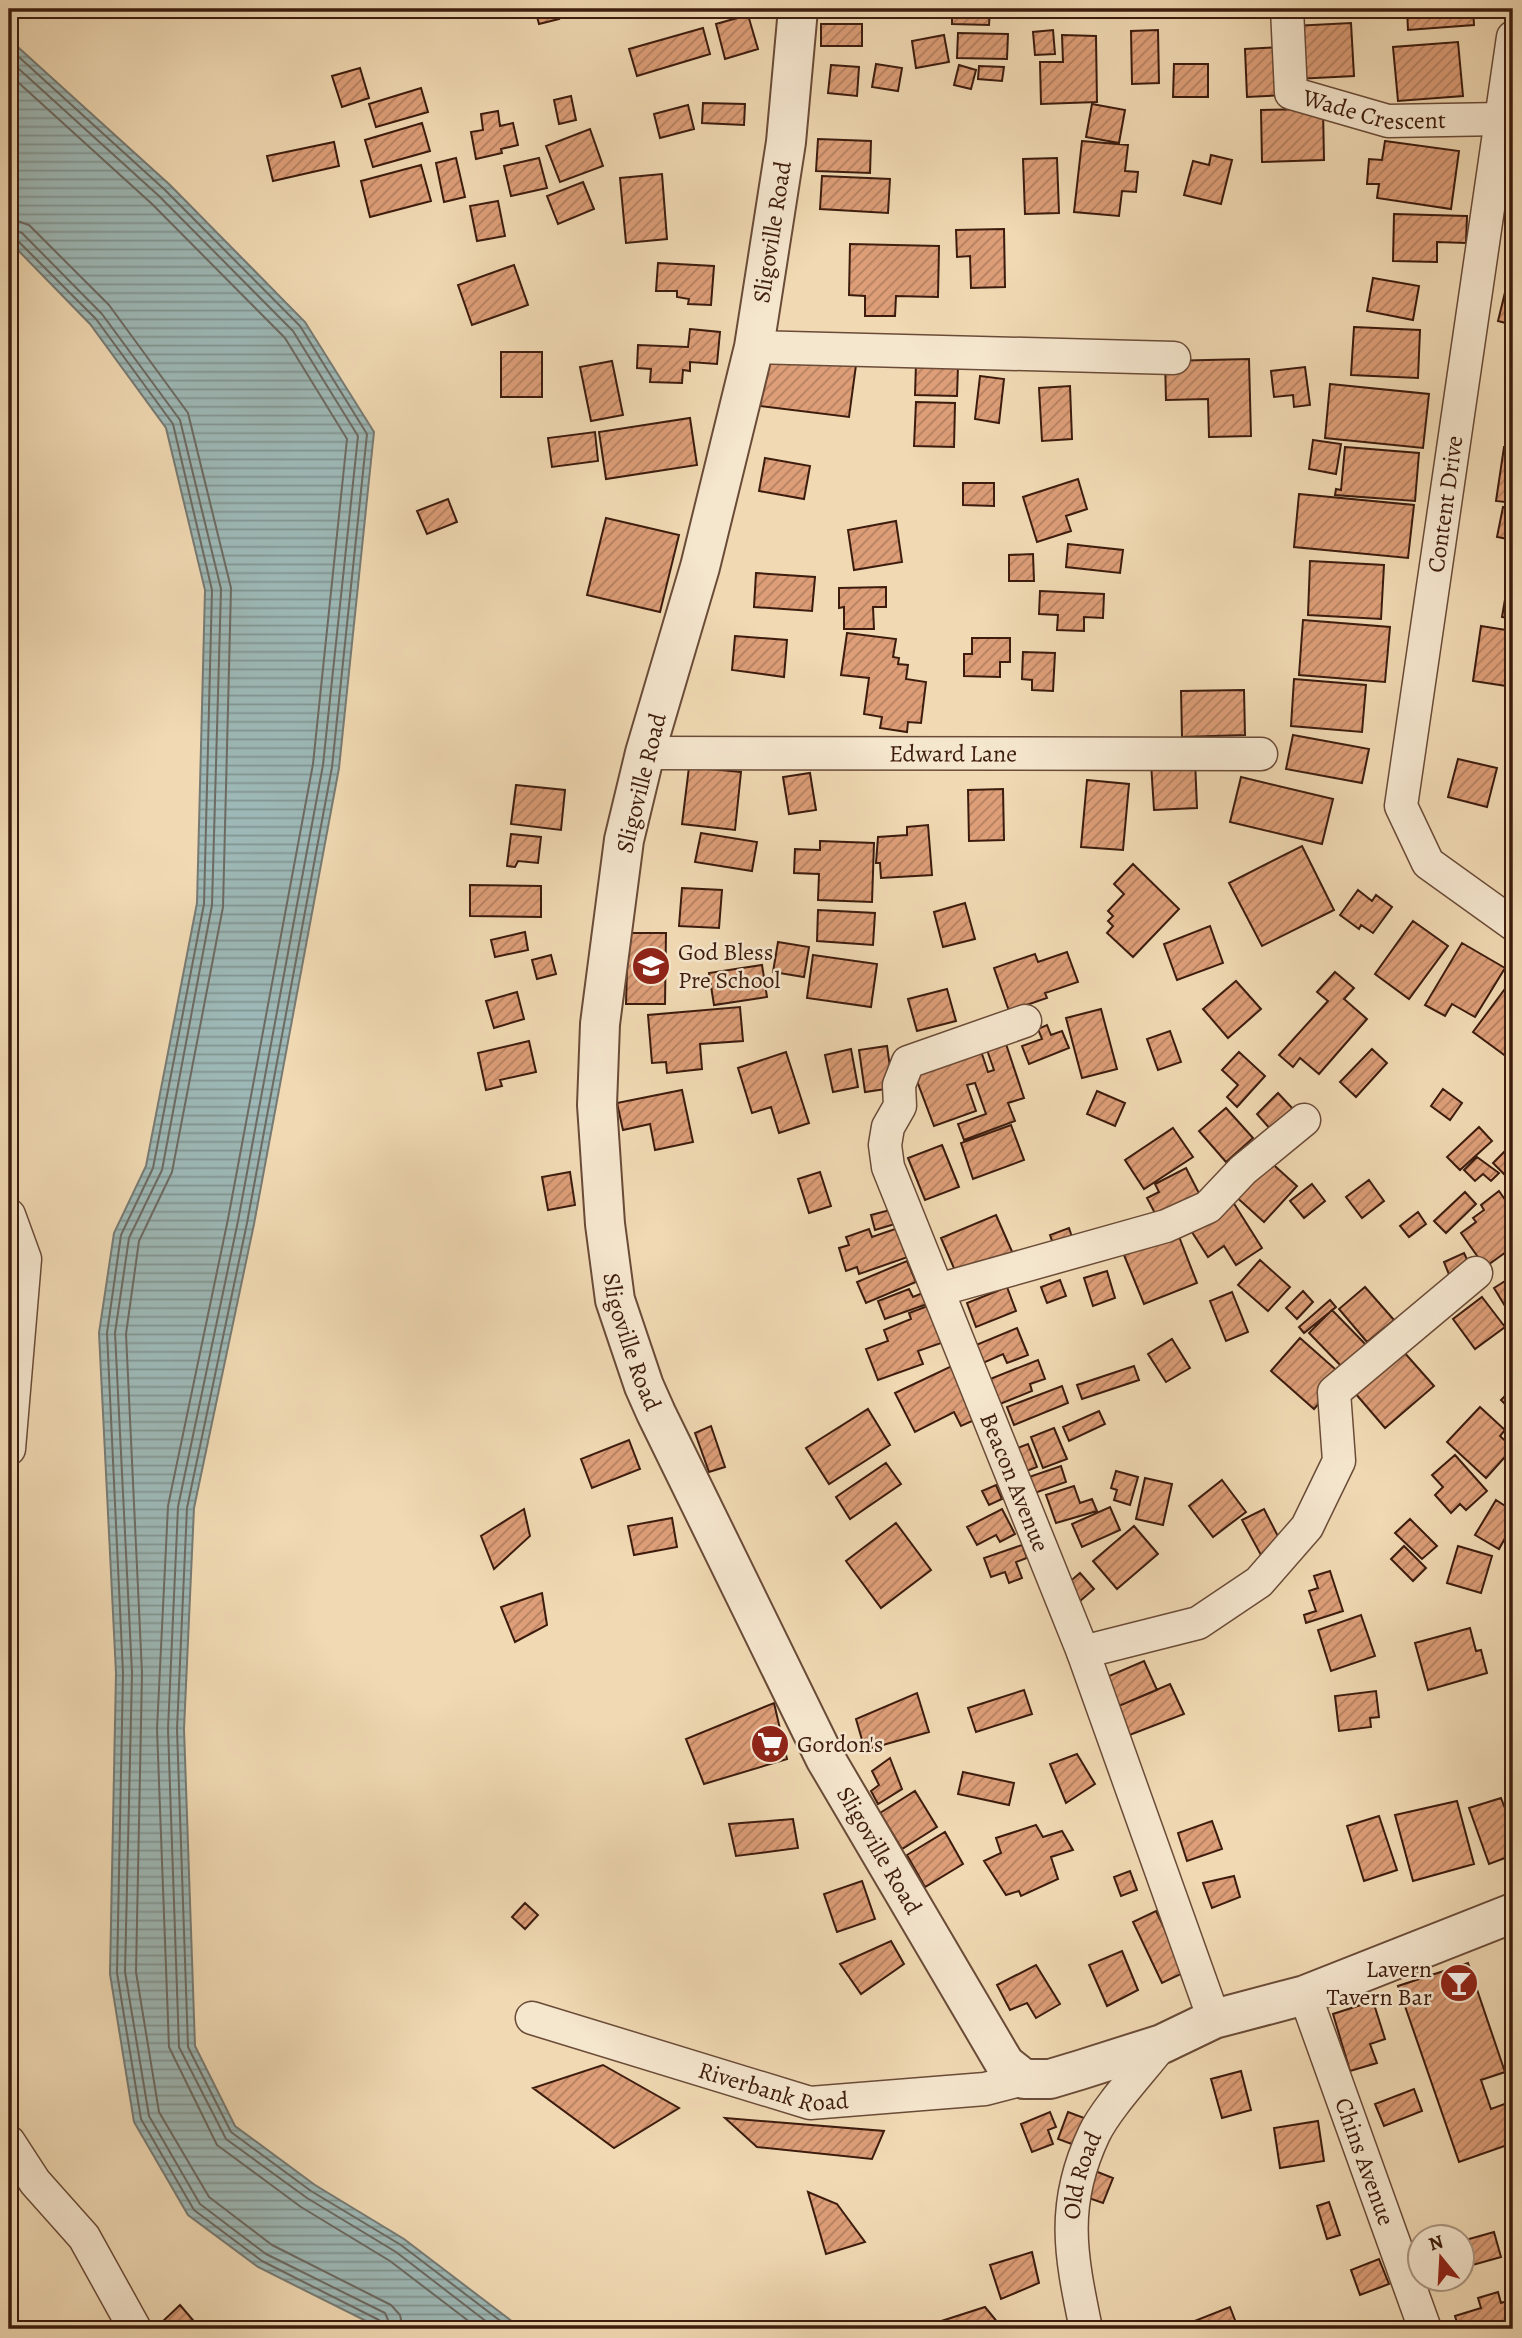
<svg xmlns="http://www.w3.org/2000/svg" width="1522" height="2338" viewBox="0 0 1522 2338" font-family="Alegreya,serif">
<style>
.water{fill:url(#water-rules);stroke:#777a73;stroke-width:2}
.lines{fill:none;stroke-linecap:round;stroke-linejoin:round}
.shore{stroke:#6d6a62;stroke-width:2}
.building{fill:url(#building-hatch);stroke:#3d1c0e;stroke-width:2}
.minor-casing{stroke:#6a4b37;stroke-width:35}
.tertiary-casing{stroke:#6a4b37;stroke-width:42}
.minor{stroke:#f5e6ce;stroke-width:32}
.tertiary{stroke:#f5e6ce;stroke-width:38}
.labels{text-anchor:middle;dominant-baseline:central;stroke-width:5;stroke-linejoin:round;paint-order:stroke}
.street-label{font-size:24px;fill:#3d1c0e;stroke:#f5e6ce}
.poi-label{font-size:24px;fill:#3d1c0e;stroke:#f5e6ce;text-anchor:start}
</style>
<defs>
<pattern id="water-rules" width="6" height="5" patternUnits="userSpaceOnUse" patternTransform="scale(1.75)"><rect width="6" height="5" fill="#9db8b6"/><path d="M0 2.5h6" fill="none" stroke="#819592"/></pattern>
<pattern id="building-hatch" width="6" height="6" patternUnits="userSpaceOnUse" patternTransform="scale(1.75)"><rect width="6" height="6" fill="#dd9e78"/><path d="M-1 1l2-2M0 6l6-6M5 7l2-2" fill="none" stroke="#b48061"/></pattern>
</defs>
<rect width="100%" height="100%" fill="#f0d9b3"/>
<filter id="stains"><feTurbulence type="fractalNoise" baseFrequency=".00286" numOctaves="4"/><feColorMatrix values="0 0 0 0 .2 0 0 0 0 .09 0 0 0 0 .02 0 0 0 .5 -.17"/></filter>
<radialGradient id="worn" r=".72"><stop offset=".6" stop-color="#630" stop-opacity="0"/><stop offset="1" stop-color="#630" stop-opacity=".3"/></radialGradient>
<path class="water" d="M9,39l161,146 135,137 69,110 -35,336 -85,456 -60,284 -10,221 11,317 40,80 80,59 89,54 118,90h-140l-124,-62 -70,-52 -54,-93 -24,-148 6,-301 -17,-340 15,-100 32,-67 51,-263 8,-313 -39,-162 -76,-104 -81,-83z"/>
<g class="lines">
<path class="shore" d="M9,48l156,142 135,136 67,108 -35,333 -85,456 -60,285 -10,221 11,318 43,85 80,59 90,54 110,84
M9,60l150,136 134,135 65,105 -35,329 -85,456 -60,286 -10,222 11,318 47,92 81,59 89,54 100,77
M9,74l143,130 133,134 62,101 -34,325 -85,455 -60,287 -11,223 12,318 48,98 84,62 89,54 89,68
M9,218l20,7 80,80 79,108 43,175 -8,319 -51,265 -33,69 -13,93 16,339 -6,299 23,140 50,85 63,48 119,60 9,10 3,14
M9,228l13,5 80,81 78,106 41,169 -9,316 -50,265 -33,68 -14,95 17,340 -7,299 24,144 51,88 66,50 119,59 7,16
M9,237l7,2 80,80 77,105 39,166 -8,314 -51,264 -32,67 -14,98 16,340 -6,300 24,146 53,91 68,51 117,59 5,9"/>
</g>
<path class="building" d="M535,9h21l3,10 -20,5z
M952,9h38l-1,16 -37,-1z
M1407,9h66l1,16 -66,5z
M748,15l10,34 -33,10 -9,-35z
M1351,23l3,53 -58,3 -3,-53z
M821,24h41v22h-41z
M703,28l7,26 -73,22 -8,-27z
M1053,30l2,24 -20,1 -2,-23z
M1158,30l1,53 -27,1 -1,-53z
M958,33l50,1 -1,25 -50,-1z
M944,35l5,27 -33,6 -4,-27z
M1062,35l34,1 1,66 -56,2 -1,-42h23z
M1458,42l5,54 -65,5 -5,-54z
M1283,47l2,48 -38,2 -2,-48z
M876,64l26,4 -4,23 -26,-4z
M1174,64h34v33h-35z
M831,65l28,2 -2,29 -29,-3z
M959,65l17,5 -5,19 -17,-4z
M979,66l25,1 -2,14 -24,-2z
M360,68l9,30 -27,9 -10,-31z
M421,88l7,24 -52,15 -7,-23z
M571,96l5,24 -17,4 -5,-24z
M703,103l42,1 -1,21 -42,-2z
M1092,104l33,6 -6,33 -33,-6z
M688,105l6,24 -34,9 -6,-24z
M1323,109l1,51 -62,2 -1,-52z
M498,111l2,15 13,-3 5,22 -17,4 1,4 -26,6 -5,-27 12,-2 -2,-16z
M422,123l8,28 -57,16 -8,-27z
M590,129l13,37 -43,16 -14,-36z
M818,139l53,2 -1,32 -54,-2z
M1082,141l46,4 -3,26 13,1 -2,20 -14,-1 -3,25 -45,-4z
M1385,141l74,10 -8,58 -74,-11 2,-14h-12l2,-25 13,1z
M334,142l5,24 -66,15 -6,-25z
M1211,155l21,5 -11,44 -37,-9 9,-34 16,4z
M456,158l9,39 -21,5 -8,-39z
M539,158l8,30 -36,8 -7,-30z
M1057,158l2,55 -34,1 -2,-55z
M421,165l10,36 -61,16 -9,-36z
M662,174l5,65 -41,4 -6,-65z
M822,176l68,3 -2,34 -68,-4z
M583,182l11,27 -36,15 -11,-28z
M498,201l7,35 -28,5 -7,-35z
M1394,214l73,2 -1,27 -29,-1v20l-44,-1z
M1004,229l1,58 -34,1 -1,-32 -13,1 -1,-27z
M850,244l89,2 -1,51 -42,-1 -1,20h-30v-20l-16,-1z
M658,263l56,3 -3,39 -23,-1 1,-5 -12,-2v-6h-21z
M514,265l14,40 -56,20 -14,-40z
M1510,272l3,1v52l-15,-4z
M1373,278l46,8 -6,34 -46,-9z
M1354,327l66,3 -2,48 -67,-3z
M690,329l30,3 -3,32 -27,-2v9l-7,-1 -1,13 -32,-1 1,-13 -14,-1 1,-23 50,2z
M501,352h41v45h-41z
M767,354l89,11 -7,52 -89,-11z
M1249,359l2,77 -42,1 -1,-38 -42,1 -1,-39z
M612,361l11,54 -32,6 -11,-54z
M916,364l42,2 -1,30 -42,-1z
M1305,367l5,38 -16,2 -1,-12 -19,2 -3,-26z
M980,376l24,3 -5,44 -24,-4z
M1330,384l99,10 -6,54 -98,-10z
M1070,386l2,53 -30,2 -3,-53z
M916,402l39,1 -1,44 -40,-1z
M690,418l7,47 -91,14 -7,-47z
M595,432l3,29 -46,6 -4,-29z
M1313,440l28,4 -5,30 -27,-5z
M1345,447l74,6 -4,48 -80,-6 1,-6 5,1z
M1504,447l9,1v55l-17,-2z
M765,458l45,8 -6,33 -45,-8z
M1078,479l9,30 -21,7 5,15 -34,11 -14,-45z
M963,483h31v23l-31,-1z
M1299,494l115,11 -6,53 -114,-11z
M448,499l9,23 -30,12 -10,-23z
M1503,507l10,2v31l-16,-3z
M606,518l73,17 -19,77 -73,-17z
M896,521l6,41 -48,8 -6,-40z
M1068,544l55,6 -3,23 -54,-6z
M1033,554l1,27h-25v-26z
M1310,561l74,4 -3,54 -73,-4z
M1510,570h3v49l-11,-2z
M756,573l59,4 -3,34 -58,-4z
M886,587v20h-13l1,22h-30v-22l-5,1v-20z
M1040,591l64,3 -1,24 -19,-1v14l-27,-1 1,-15 -19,-1z
M1303,620l87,7 -5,55 -86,-7z
M1481,626l32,5v56l-40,-6z
M847,633l49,6 -3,18 6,1 -1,6 10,1 -2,14 20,3 -5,41 -13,-1 -1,10 -27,-4 2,-11 -18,-3 5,-36 -28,-3z
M735,636l52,4 -3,37 -52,-7z
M972,638h38v24h-10v15l-36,-1v-22h8z
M1023,652l32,1 -2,38 -21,-1v-10l-10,-1z
M1294,679l72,6 -4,47 -71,-6z
M1244,690l1,45 -63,2 -1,-46z
M1293,735l76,14 -7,34 -76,-14z
M1458,759l39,9 -10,39 -39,-10z
M1195,760l2,48 -43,2 -3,-47z
M689,767l52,5 -6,58 -53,-6z
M810,773l6,37 -27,4 -6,-37z
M1241,777l92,22 -11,45 -92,-22z
M1087,780l42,4 -6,66 -42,-3z
M516,785l49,5 -4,40 -50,-6z
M1003,789l1,51 -35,1 -1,-51z
M928,825l4,50 -51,3 -1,-15h-4l2,-26 29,-2v-8z
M701,833l56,9 -5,29 -57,-9z
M511,834l30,3 -3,26 -20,-2 -3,6 -8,-1z
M820,841l54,2 -2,59 -54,-2 1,-26 -25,-1 1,-24 25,1z
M1302,846l32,64 -72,36 -33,-63z
M1133,864l46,45 -46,48 -26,-24 6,-7 -5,-5 5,-5 -5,-5 16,-17 -10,-10z
M470,885l71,1v31l-71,-1z
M682,888l40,2 -3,38 -40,-2z
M1358,890l14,11 4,-6 16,12 -19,26 -12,-8 -2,4 -19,-14z
M965,903l10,36 -32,8 -9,-35z
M818,910l57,3 -2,32 -56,-4z
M1413,921l35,25 -39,53 -34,-25z
M1210,926l13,37 -46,17 -13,-36z
M525,932l3,18 -33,7 -4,-17z
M628,933h38l-1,71h-39z
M778,942l31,5 -5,30 -31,-5z
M1462,943l43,25 -30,49 -23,-13 -7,12 -20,-11z
M1067,952l11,30 -33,11 2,5 -38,13 -15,-43 41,-14 3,8z
M551,955l5,19 -19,5 -5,-19z
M813,955l64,9 -6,43 -64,-9z
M762,965l5,32 -53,8 -5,-32z
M1335,972l19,16 -10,11 23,20 -48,55 -19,-16 -7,9 -14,-12 49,-54 -11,-9z
M1513,978v80l-2,2 -38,-28z
M1236,981l25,28 -33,29 -25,-29z
M947,989l9,32 -39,10 -9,-32z
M517,992l7,27 -30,9 -8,-27z
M740,1007l3,34 -43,3 2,25 -35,4 -1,-11 -14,1 -4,-48z
M1101,1009l16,60 -35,9 -16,-60z
M1047,1025l4,10 11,-4 7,17 -40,16 -7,-18 20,-7 -4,-10z
M1170,1031l11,31 -23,8 -11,-31z
M529,1041l7,31 -36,8 2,6 -16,4 -8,-37z
M1006,1044l18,54 -16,5 7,18 -51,19 -6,-16 28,-10 -11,-31 -8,2 9,26 -42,15 -20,-53 67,-22 7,21 6,-2 -7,-20z
M887,1046l6,42 -28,4 -6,-42z
M851,1049l7,38 -25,5 -8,-37z
M1372,1049l15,14 -31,34 -16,-15z
M786,1052l23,71 -30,10 -8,-26 -19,6 -14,-45z
M1239,1052l26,24 -28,31 -10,-10 11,-12 -16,-15z
M1443,1089l19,14 -12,17 -19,-14z
M682,1090l11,52 -38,8 -5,-26 -27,6 -6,-27z
M1097,1091l28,12 -10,23 -28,-12z
M1278,1093l16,17 -22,21 -15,-17z
M1226,1108l27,30 -27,24 -27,-31z
M1011,1125l13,35 -51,19 -12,-36z
M1479,1127l13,14 -32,29 -13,-13z
M1173,1128l20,29 -49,32 -19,-29z
M1513,1143v32l-4,4 -16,-16z
M942,1145l17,42 -34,13 -17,-42z
M1477,1157l22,16 -8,8 -8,-7 -8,7 -11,-11z
M1266,1158l31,28 -33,36 -31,-28z
M1186,1168l16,31 -43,22 -12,-23 12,-6 -4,-8z
M570,1172l5,33 -27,5 -6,-33z
M820,1172l11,34 -22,7 -11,-34z
M1369,1180l15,21 -22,17 -16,-21z
M1312,1184l13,17 -21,17 -14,-17z
M1499,1191l14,20v36l-28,20 -24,-34 15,-11 -3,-4 11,-8 -3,-5z
M1465,1192l11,12 -30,29 -12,-12z
M1233,1202l29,46 -26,17 -12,-19 -16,11 -18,-28z
M894,1209l4,14 -23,7 -4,-15z
M1418,1212l8,12 -17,13 -9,-11z
M996,1215l18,41 -55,24 -18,-42z
M898,1228l10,29 -49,17 -2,-7 -11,4 -7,-23 10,-3 -3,-8 23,-8 3,8z
M1069,1228l6,18 -19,6 -6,-17z
M1178,1234l19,49 -53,21 -20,-49z
M1464,1253l9,20 -21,9 -8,-20z
M1260,1260l30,27 -22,24 -30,-26z
M907,1261l9,21 -50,21 -9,-21z
M1107,1271l8,27 -22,8 -9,-28z
M1513,1276v43l-19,-31z
M1060,1280l6,16 -19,7 -6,-16z
M1007,1287l9,24 -40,16 -9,-24z
M1365,1287l29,33 -27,22 -28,-33z
M909,1289l4,8 12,-5 5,11 -45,16 -7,-18z
M1303,1291l10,11 -16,17 -11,-11z
M1232,1292l16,40 -22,9 -16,-40z
M1482,1297l23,30 -30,22 -22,-30z
M1330,1300l6,7 -32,26 -5,-6z
M933,1304l14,37 -29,10 5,13 -45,16 -12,-31 22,-8 -4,-11 27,-11 -2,-6z
M1332,1310l38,39 -24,22 -37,-38z
M1017,1328l11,27 -21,8 -4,-9 -20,9 -7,-18z
M1300,1338l43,38 -29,33 -43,-38z
M1172,1339l18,29 -24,14 -18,-28z
M1403,1351l31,35 -49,42 -30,-35z
M1038,1360l7,19 -15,5 2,7 -32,13 -10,-25z
M956,1364l25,53 -20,9 -7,-14 -39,20 -20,-39z
M1134,1366l5,14 -57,19 -5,-14z
M1062,1386l6,17 -54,22 -7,-18z
M1513,1388v24l-12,-12z
M1480,1407l25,23 -5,6 13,12 -27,30 -39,-36z
M868,1409l22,36 -61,39 -23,-36z
M1099,1411l6,13 -36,17 -6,-14z
M711,1426l14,41 -16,5 -14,-39z
M1054,1428l13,31 -24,9 -12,-31z
M629,1440l11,29 -48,19 -11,-29z
M1028,1444l9,23 -18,7 -9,-23z
M1455,1455l32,36 -21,19 -6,-6 -9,9 -16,-18 8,-8 -11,-12z
M886,1463l15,21 -51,35 -14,-22z
M1061,1466l5,16 -37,13 -6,-16z
M1116,1471l22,6 -8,28 -16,-5 3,-10 -6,-2z
M1145,1478l27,6 -9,41 -27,-6z
M1222,1480l24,32 -33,25 -24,-31z
M996,1485l6,14 -13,6 -7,-14z
M1074,1486l6,17 12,-4 5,12 -41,12 -10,-28z
M1496,1500l17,11v13l-14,25 -24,-14z
M1110,1507l10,23 -38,17 -10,-23z
M524,1509l6,27 -36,33 -13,-33z
M1002,1509l13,25 -15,8 -4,-7 -19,10 -10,-18z
M1264,1509l19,37 -21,11 -20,-37z
M672,1518l5,29 -43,8 -6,-29z
M1410,1519l27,27 -15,13 -27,-26z
M896,1523l35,47 -50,38 -35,-47z
M1134,1526l24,28 -41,35 -24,-28z
M1022,1545l5,13 -11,4 6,16 -13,5 -4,-11 -14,5 -7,-19z
M1404,1546l22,22 -13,13 -22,-22z
M1458,1546l34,10 -11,37 -34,-10z
M1330,1571l13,40 -37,12 -2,-8 12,-4 -7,-20 9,-3 -4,-12z
M1080,1573l14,16 -14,12 -14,-16z
M542,1593l5,32 -32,17 -14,-35z
M1361,1615l14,41 -44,15 -13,-41z
M1470,1628l6,23 5,-1 6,23 -59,17 -13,-47z
M1144,1661l13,29 -43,18 -12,-29z
M1170,1684l14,30 -57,22 -13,-28z
M1024,1690l8,24 -56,18 -8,-24z
M1376,1691l3,26 -9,1 1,9 -32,4 -4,-35z
M917,1693l12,39 -64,18 -9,-31z
M774,1703l13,56 -83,25 -18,-45z
M1077,1754l18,30 -29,19 -16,-39z
M890,1758l12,31 -24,15 -7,-13 8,-6 -7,-14z
M963,1772l51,11 -5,22 -51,-11z
M915,1791l22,36 -35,22 -22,-36z
M1501,1798l12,31v26l-24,9 -20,-56z
M1457,1801l17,63 -61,17 -18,-66z
M1379,1816l18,54 -33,11 -17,-55z
M793,1819l5,29 -62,8 -7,-32z
M1212,1821l10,28 -35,12 -9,-28z
M1036,1825l7,12 19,-6 11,19 -22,7 7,22 -37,17 -2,-5 -13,4 -22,-34 17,-8 -5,-15z
M945,1832l18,32 -38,23 -18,-32z
M1130,1871l7,19 -16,6 -7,-19z
M1234,1876l6,21 -28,11 -9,-25z
M862,1881l13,38 -38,13 -13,-38z
M525,1903l13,12 -13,14 -13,-12z
M1156,1911l29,61 -23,11 -29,-61z
M891,1941l13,23 -43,30 -21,-30z
M1122,1951l16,39 -31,16 -18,-41z
M1468,1963l37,109 -24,8 10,29 22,-8v42l-54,19 -61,-176z
M1036,1965l24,39 -24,14 -9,-15 -17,7 -13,-25z
M1373,2001l12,38 -15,5 7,19 -27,8 -17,-57z
M603,2065l76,43 -65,40 -81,-60z
M1241,2071l10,39 -29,8 -11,-39z
M1414,2089l8,22 -38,15 -9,-22z
M1050,2112l6,15 -8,3 5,14 -21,8 -11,-28z
M1068,2112l19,7 -10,27 -19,-7z
M725,2118l159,13 -12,28 -115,-12z
M1318,2121l6,40 -44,7 -6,-40z
M1090,2169l23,9 -10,25 -23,-8z
M808,2192l29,12 28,38 -39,12z
M1329,2202l11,33 -13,4 -10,-33z
M1494,2232l7,25 -39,11v-27z
M1032,2252l7,31 -38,16 -11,-34z
M1379,2259l10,25 -29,11 -9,-25z
M1498,2292l3,11 12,-4v30h-54l-4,-13 26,-8 -3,-10z
M180,2305l18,21 -4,3h-29l-5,-5z
M985,2307l18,22h-73l-1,-4z
M1230,2307l8,21 -43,1 -3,-7z"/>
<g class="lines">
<defs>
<g id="minor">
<path id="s1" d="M1287,9l4,84 97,28 114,-2"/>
<path d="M1513,37l-112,769 27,57 85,61"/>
<path d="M754,347l420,11"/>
<path id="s2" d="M645,753l616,1"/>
<path id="s3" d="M1025,1021l-117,41 -9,23 1,21 -12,21 -3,18 3,22 195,485 131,367"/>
<path d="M9,1215l16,44 -16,190"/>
<path d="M938,1290l228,-64 42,-19 35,-37 61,-50"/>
<path d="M1083,1652l115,-29 61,-41 48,-55 32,-66 -5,-69 142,-119"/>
<path id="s4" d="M1305,1995l120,334"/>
<path id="s5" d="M532,2018l278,85 175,-14 39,-10"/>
<path d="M9,2142l26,40 49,55 51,92"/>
<path id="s6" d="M1086,2329c-15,-73 -26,-123 8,-195 13,-27 49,-65 68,-90"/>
</g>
<g id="tertiary">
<path id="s7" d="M798,9l-12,133 -32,205 -54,220 -55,186 -21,87 -24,184 -3,81 8,119 10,76 29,86 12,27 169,345 180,306 19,15h26l30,-9 82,-26 52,-25 91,-24 208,-82"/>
</g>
</defs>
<use href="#minor" class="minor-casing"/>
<use href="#tertiary" class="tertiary-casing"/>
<use href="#minor" class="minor"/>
<use href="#tertiary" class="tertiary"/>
</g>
<defs>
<symbol id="school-disc" viewBox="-11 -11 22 22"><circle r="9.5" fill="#8f2418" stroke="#f5e6ce"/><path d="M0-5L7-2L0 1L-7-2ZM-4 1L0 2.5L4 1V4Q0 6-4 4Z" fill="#fff"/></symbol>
<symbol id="supermarket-disc" viewBox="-11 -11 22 22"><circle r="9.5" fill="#8f2418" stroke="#f5e6ce"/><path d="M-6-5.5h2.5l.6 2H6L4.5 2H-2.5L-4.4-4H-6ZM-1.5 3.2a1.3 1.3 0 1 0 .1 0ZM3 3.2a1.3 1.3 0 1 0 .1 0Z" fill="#fff"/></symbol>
<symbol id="bar-disc" viewBox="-11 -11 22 22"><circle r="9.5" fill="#8f2418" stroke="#f5e6ce"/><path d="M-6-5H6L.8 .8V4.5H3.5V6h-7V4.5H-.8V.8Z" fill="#fff"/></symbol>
</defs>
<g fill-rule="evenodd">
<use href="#school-disc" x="629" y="944" width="44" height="44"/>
<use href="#supermarket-disc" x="748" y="1722" width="44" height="44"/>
<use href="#bar-disc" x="1437" y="1961" width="44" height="44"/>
</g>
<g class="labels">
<g class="street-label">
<text stroke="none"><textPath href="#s1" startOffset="170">Wade Crescent</textPath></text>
<text transform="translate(772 232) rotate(-81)">Sligoville Road</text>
<text transform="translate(1445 504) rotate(-82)">Content Drive</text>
<text stroke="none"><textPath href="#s2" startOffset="308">Edward Lane</textPath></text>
<text transform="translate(641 783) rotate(-76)">Sligoville Road</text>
<text stroke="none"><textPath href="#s7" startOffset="1358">Sligoville Road</textPath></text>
<text stroke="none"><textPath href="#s3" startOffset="574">Beacon Avenue</textPath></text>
<text stroke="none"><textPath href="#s7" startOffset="1925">Sligoville Road</textPath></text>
<text stroke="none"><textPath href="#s5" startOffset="252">Riverbank Road</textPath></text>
<text stroke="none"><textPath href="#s4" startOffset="177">Chins Avenue</textPath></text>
<text stroke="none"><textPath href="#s6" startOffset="156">Old Road</textPath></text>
</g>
<g class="poi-label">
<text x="678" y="952">God Bless<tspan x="678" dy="28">Pre School</tspan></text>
<text x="797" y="1744">Gordon's</text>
<text x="1432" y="1969" text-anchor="end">Lavern<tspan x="1432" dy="28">Tavern Bar</tspan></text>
</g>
</g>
<rect width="1522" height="2338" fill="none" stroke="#f0d9b3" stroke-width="35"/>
<rect x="10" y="10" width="1501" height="2317" fill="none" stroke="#3d1c0e" stroke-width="3.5"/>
<rect x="18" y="18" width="1487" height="2303" fill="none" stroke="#3d1c0e" stroke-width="2"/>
<g transform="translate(1441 2258) rotate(342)"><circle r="33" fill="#f5e6ce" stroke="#ab9581" stroke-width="2"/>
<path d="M0-5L12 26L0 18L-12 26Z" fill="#8f2418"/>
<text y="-10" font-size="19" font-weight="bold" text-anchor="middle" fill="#3d1c0e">N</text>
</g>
<rect width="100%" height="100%" filter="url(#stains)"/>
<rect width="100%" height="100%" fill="url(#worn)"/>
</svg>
